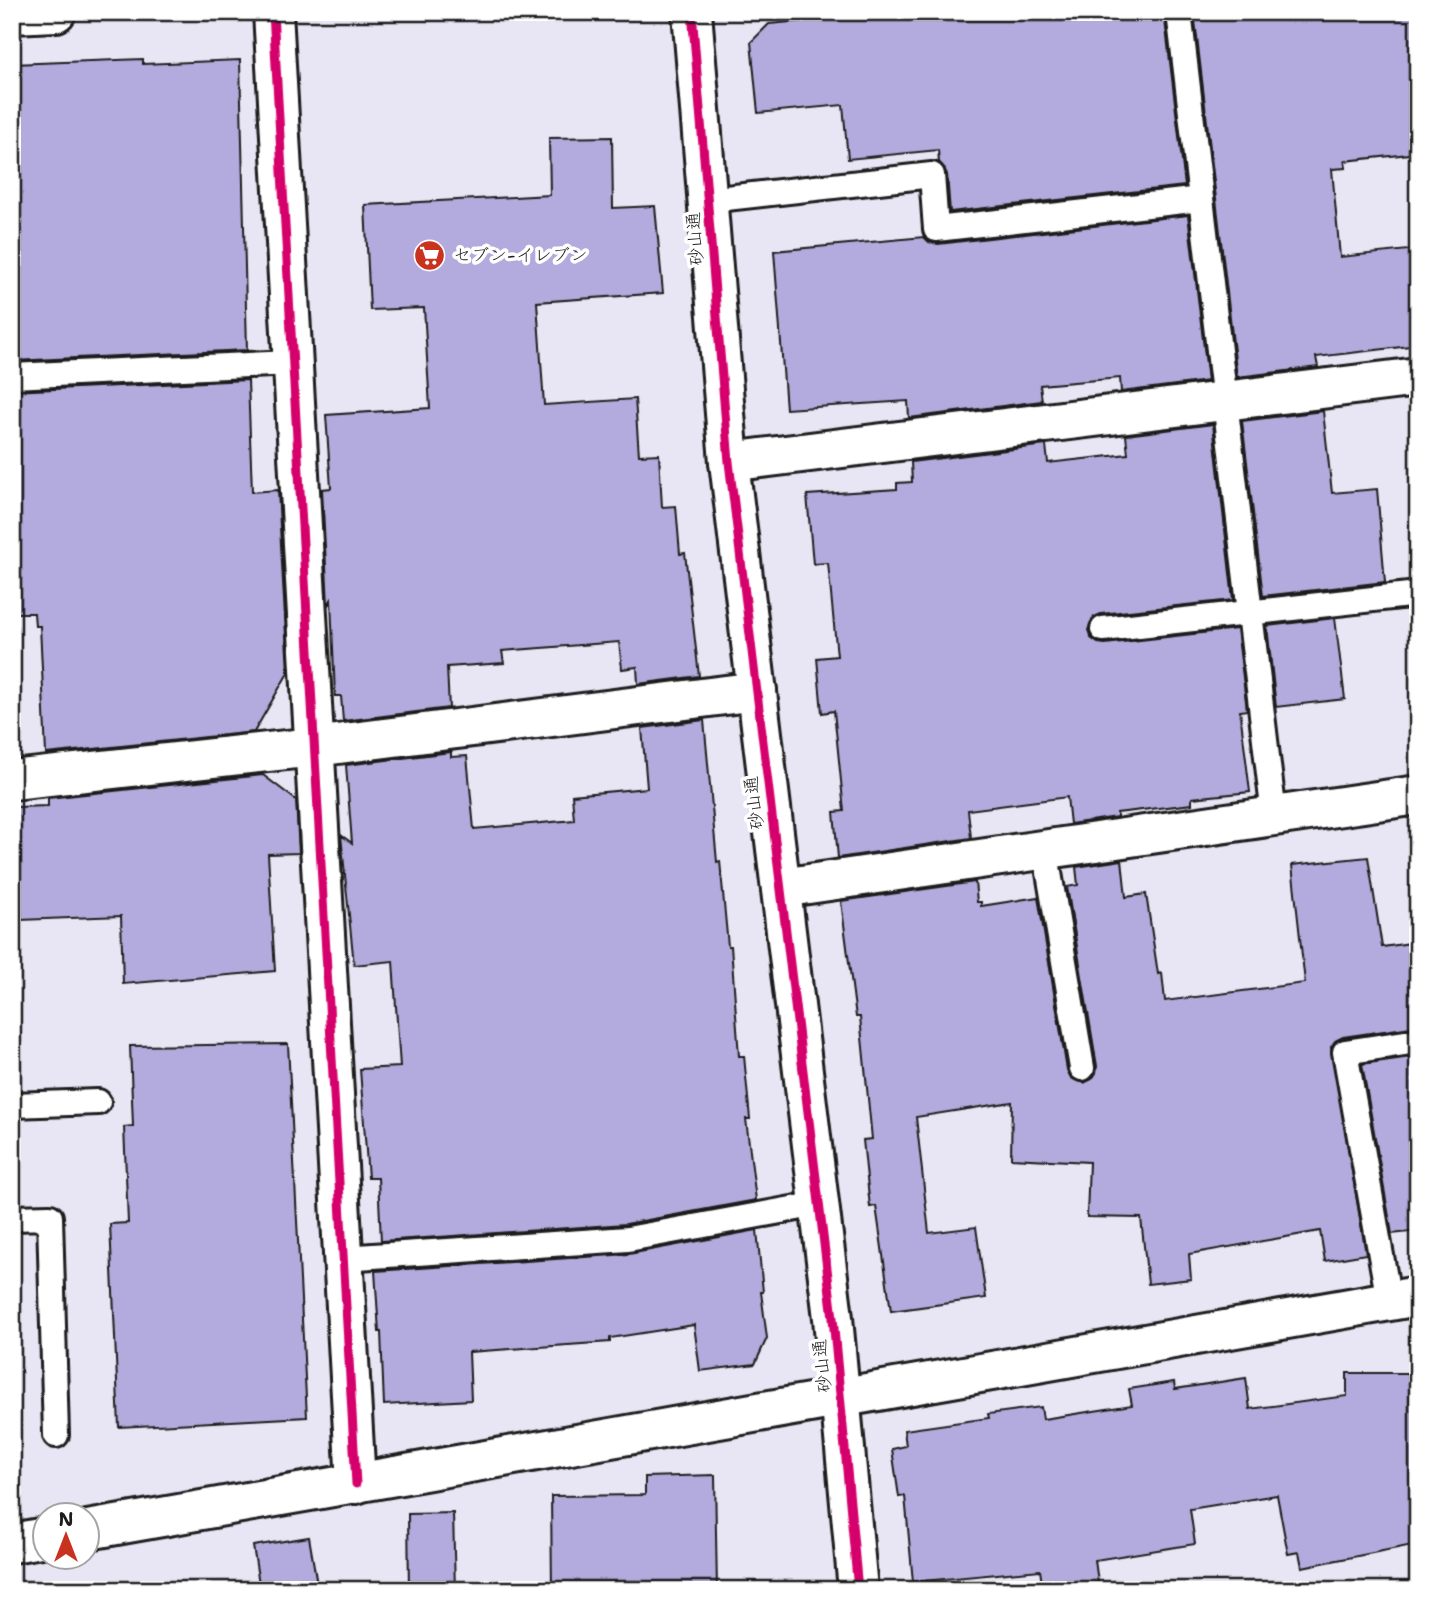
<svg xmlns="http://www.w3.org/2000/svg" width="1430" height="1602" viewBox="0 0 1430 1602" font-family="'Shantell Sans','Klee One',sans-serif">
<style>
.building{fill:#b3abdd;stroke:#1c1c1c;stroke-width:2}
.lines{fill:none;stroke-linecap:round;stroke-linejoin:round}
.lane-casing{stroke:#1c1c1c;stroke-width:30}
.street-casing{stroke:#1c1c1c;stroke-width:44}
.secondary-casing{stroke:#1c1c1c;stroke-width:44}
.lane{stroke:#fff;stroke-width:24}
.street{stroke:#fff;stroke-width:38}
.secondary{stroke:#fff;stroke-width:38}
.cycleway-casing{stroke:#fff;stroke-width:13}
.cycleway{stroke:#d6006c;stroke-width:9}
.labels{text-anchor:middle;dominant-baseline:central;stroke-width:7;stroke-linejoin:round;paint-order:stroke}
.street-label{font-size:18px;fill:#1c1c1c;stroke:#fff}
.poi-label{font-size:18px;fill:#1c1c1c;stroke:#fff;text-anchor:start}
</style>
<rect width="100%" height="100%" fill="#e8e6f5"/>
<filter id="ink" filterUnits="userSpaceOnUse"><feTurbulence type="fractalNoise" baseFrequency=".0143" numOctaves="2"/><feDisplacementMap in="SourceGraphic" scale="14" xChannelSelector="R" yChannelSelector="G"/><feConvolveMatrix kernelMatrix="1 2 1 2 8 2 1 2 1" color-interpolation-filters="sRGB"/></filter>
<g filter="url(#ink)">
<path class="building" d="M834,12h330l21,174 -235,26 -3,-38 -8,-12 -1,-12 -90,9 -5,-54 -85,8 -7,-71 18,-18 65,-6z
M1194,12h224v141l-73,8 1,7 -14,1 8,88 78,-8v96l-102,12 2,10 -81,10z
M143,59v5l97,-4 7,290 -235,11v-297z
M612,137l1,71 42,-2 8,87 -126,9 7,103 91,-6 4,56 20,-1 3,53 14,-1 4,48 5,-1 14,123 -61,8 -1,-17 -15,2 -3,-27 -117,9 2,12 -57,4 2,41 -106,13 -2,-25h-6l-4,-96 -3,5 -6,-116 9,-1 -5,-73 104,-7 -6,-100 -54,2 -5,-105 185,-10 -1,-57z
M1188,215l20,166 -87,11 -1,-14 -80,7 2,16 -133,17 -1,-17 -122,8 -12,-158 150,-14 5,5 9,2z
M248,380l4,112 26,-2 10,183 -34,59 -208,22 -6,-128h-5l-1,-13h-22v-222z
M1323,411l9,82 45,-4 8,93 -122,14 -21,-175z
M1213,424l20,176 -132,14 -7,3 -6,13 3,8 7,5 7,1 132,-15 10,81 -7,1 10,81 -58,6v6l-75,9v4l-47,7 -3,-27 -99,13 3,28 -133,20 -4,-46 10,-1 -10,-100 -12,2 -5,-55 20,-2 -9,-93 -15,1 -6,-69 90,-6v-6l15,-1 -1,-20 135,-17 2,18 80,-9 -2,-19z
M1335,618l10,81 -69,8 -9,-81z
M704,720l13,142 3,-1 8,85h3l8,110h5l6,63h-4l10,81 -130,24 -245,17 -3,-63h-10l-8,-109 40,-2 -7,-106 -39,4 -13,-130 11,8 -6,-78 105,-13v5l16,-1 7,73 100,-9 -2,-25 75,-7 -5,-60z
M263,775l33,25 3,53 -31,1 7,117 -152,13 -2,-68 -101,4 -4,-113 32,-1v-8z
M1368,857l14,90 36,-5v84l-75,11 -8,4 -4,6 35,207 -41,7 -5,-30 -131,23 2,25 -43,5 -7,-66 -54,-1 2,-55 -78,-4 1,-56 -96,15 13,116 47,-6 10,71 -95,13 -15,-105 -6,1 -7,-67 9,-1 -12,-122h-4l-15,-116 134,-19 2,20h4v4l57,-9 29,173 4,8 13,5 8,-4 4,-6 1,-7 -29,-173 -1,-6 11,-2 -2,-18 46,-7 4,37 20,-3 12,80 4,-1 3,28 140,-18 -13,-118z
M288,1044l19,373 -188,10 -9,-203 18,-1 -4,-96 9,-1 -3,-80z
M1418,1056v175l-26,3 -30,-170z
M757,1230l6,62h-2l6,46 -12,26 -55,7 -6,-46 -84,13v4l-141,10 2,48 -87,5 -3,-73h-2l-4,-61 254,-17z
M1347,1373h71v171l-116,23 -3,-15 -11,2 -11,-59 -87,14 5,35 -100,16 4,30h-56l-3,-20 -127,12 -8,-86 -6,1 -7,-48 14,-3 -2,-16 85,-12 -1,-4 53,-7 2,12 89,-14 -3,-16 45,-7 1,7 71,-11 4,31 97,-13z
M715,1475l2,115h-165l-1,-94 94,-1v-18z
M453,1513l2,77h-46l-1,-76z
M309,1537l9,53h-58l-7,-44z"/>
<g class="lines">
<defs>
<path id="lane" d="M1179,12l95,804
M708,200l224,-25 4,54 265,-30
M12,376l280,-13
M1103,629l315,-35
M1045,849l37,219
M12,1105l86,-3
M12,1218l38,-1 6,218
M343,1258l285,-19 191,-35
M1389,1301l-44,-249 73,-11"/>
<path id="street" d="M273,12l83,1472
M729,462l689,-85
M12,780l302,-33 443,-56
M781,888l637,-93"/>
<path id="secondary" d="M692,12l37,450 104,856 25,272
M12,14l44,-2
M88,1530l1330,-234
M12,1543l34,-6"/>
</defs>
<use href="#lane" class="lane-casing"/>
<use href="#street" class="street-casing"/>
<use href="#secondary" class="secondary-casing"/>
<use href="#lane" class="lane"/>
<use href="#street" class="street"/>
<use href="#secondary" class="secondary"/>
<defs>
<path id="cycleway" d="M273,12l83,1472
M692,12l37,450 104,856 25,272"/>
</defs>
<use href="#cycleway" class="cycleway-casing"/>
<use href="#cycleway" class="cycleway"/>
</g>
</g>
<defs>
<symbol id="supermarket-disc" viewBox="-11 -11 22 22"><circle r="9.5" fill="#c8321e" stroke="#fff"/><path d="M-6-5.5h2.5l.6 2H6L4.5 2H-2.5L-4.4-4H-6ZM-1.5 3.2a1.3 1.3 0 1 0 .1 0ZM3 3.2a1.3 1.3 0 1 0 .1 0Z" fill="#fff"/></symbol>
</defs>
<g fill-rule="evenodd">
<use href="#supermarket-disc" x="412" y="238" width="35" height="35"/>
</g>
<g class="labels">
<g class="street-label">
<text transform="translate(695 239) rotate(-94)">砂山通</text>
<text transform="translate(754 803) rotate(-97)">砂山通</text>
<text transform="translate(822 1366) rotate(-96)">砂山通</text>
</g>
<g class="poi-label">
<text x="453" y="255">セブン-イレブン</text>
</g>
</g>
<rect width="1430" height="1602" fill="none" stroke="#fff" stroke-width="42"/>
<rect x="21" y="21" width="1388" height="1560" fill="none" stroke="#1c1c1c" stroke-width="2.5" filter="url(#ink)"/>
<g transform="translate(66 1536)"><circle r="33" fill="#ffffff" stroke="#a4a4a4" stroke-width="2"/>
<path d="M0-5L12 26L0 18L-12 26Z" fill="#c8321e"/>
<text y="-10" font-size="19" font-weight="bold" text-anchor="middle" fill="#1c1c1c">N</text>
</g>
</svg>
